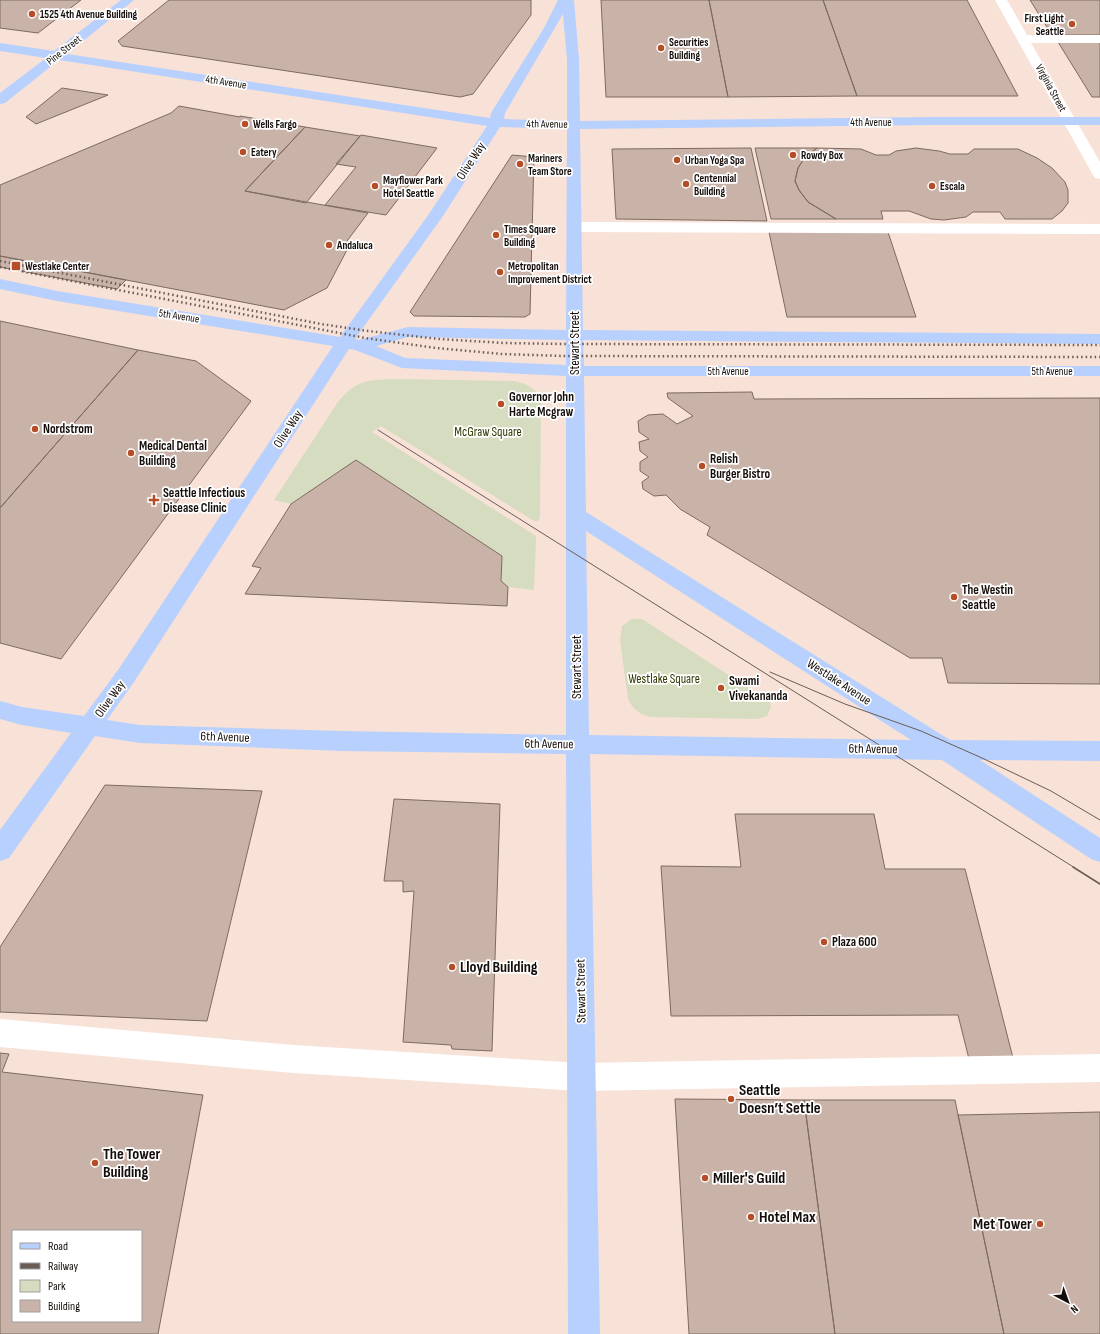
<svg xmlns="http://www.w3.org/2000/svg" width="1100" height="1334" viewBox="0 0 1100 1334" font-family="'Sofia Sans Condensed',sans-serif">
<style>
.green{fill:#d6dcbf}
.building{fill:#c9b3a9;stroke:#7e6a61;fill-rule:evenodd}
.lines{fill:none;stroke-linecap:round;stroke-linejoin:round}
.minor{fill:#fff;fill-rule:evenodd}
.major{fill:#b8d0fd;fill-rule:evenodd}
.tram-far1{stroke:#6a5d56;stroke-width:1}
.tram{stroke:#6a5d56;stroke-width:1.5}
.rail{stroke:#6a5d56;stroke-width:2.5;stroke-dasharray:1.5 3;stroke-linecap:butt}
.poi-dot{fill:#b54e26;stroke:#fff;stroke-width:1.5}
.labels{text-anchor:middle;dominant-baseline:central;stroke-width:3.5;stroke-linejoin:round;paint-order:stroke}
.far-poi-label{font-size:11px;font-weight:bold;fill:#140d09;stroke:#fff;text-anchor:start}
.far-street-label{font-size:11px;fill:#140d09;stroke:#fff}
.street-label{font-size:13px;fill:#140d09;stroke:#fff}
.poi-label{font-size:13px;font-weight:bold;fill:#140d09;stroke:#fff;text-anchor:start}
.park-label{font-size:13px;fill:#313700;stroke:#fff}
.near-poi-label{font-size:16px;font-weight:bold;fill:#140d09;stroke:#fff;text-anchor:start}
</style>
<rect width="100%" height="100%" fill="#f8e1d7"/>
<path class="green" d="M399,379l115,2c11,2 21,7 27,17l-1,120 -2,3h-4l-153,-95 -9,6 164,104 -2,54 -26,-3 -7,-6 1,-25 -146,-96 -65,44 -17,-4 64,-98c19,-24 33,-22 61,-23z
M632,619h10l128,83 1,5 -4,9 -10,3 -107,-2c-10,-3 -17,-7 -22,-18l-8,-59 2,-14z"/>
<path class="building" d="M0,0h81l-43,33 -38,-5z
M169,0h362v15l-58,79 -13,3 -338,-51 -4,-5z
M601,0h108l19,97h-122z
M709,0h114l34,96 -129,1z
M823,0h144l51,96h-161z
M1030,0h70v35h-48z
M1058,42h42v55h-8z
M62,88l46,7 -72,29 -10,-7z
M179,106l61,11v-1l65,11 -60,64 123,22 -24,32 4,3 -21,40 -43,22 -284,-54v-71l171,-72z
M305,127l55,9 -54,67 -61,-12z
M361,135l76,13 -51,67 -61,-10 31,-38 -20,-3z
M751,148l16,73 -151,-2 -4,-70z
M755,148h62l-12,9 -7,11 -3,13 4,9 9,12 28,17h-65z
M817,148l44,1 15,6h13l7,-4 20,-3 23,3 11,3h18l6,-5h44l19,9 15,10 13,14 3,8v13l-6,8 -10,8h-47l-5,-7h-27l-7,5 -22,3 -13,-1 -22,-8h-28l2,8h-47l-28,-17 -9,-12 -4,-9 3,-13 7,-11z
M512,155l22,2 -4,157 -5,3 -111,-1 -4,-4z
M769,232h119l28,85h-129z
M0,256l126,24 -9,9 -117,-22z
M0,321l138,29 -138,158z
M138,350l58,11 55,40 -190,258 -61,-16v-135z
M752,392l2,7 346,-1v286l-152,-1 -6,-25h-32l-203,-123 3,-8 -30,-18 -14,-14 -12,1 -11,-7 -1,-7 7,-5 -9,-6v-9l8,-5 -8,-6 -1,-9 10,-3 -10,-7 -1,-11 10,-6 15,-1 14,10 16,-8 -25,-18 -1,-5z
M356,460l146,96 -1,25 7,6 -1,19 -262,-12 16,-26 -9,-2 39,-62z
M105,785l157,6 -55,230 -207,-9v-65z
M394,799l106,5 -8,247 -40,-2 -1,-4 -48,-3 11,-151 -11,1v-11h-19z
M735,814h139l11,55h80l49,193 -44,1 -12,-48 -287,1 -10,-150 80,1z
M0,1053l9,1 -7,18 201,23 -45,239h-158zM13,1231h128v90h-128z
M675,1099l129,1 31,234h-146z
M804,1100h151l49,234h-169z
M1100,1112v222h-96l-46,-219z"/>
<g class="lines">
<path class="minor" d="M995,0h12l20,35h73v8h-69l69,119v17l-5,-1 -2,-3z
M575,222l525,2v10l-525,-2 -5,-2 -3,-3 3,-3z
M0,1019l294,26 287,18 519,-9v28l-519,9 -287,-18 -294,-26z"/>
<path class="major" d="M121,0h13l-67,54 423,64 1,-5 53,-85 14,-28h16l5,60 1,61 349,-4h171v8h-171l-349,4 3,201 517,4v10l-517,-4 1,26h516v10h-516l2,136 364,228 150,1v20l-120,-1 120,78v24l-9,-3 -149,-99 -352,-6 10,580h-32l-2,-580 -224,-3 -202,-8 -45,-7 -86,122 -9,3v-31l71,-97 -49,-8 -22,-6v-18l22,6 62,9 34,-46 215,-324 -276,-45 -57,-12v-10l57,12 283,46 89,-123 58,-88 -428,-66 -54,43 -5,1v-11l46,-35 -46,-7v-8l54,8zM563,14l4,46v61l-63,-2 1,-6zM500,127l67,2 -1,201 -158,-3 -49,13 -4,-1 88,-123zM408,337l158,3v25l-161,-7 -29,-12zM349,349l6,1 47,18 164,8v359l-224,-4 -202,-6 -33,-5 27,-38zM586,531l325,209 -322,-5z"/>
<path class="tram-far1" d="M378,430l697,438
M770,672l75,32 76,27 61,27 69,33 49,29"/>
<path class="tram" d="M1073,867l27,17"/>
<path class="rail" d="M0,261l321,63 47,7 71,8 65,4 60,1 536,1
M0,267l365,71 71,10 66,6 62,2 536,1"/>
</g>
<g class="poi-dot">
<circle cx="32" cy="14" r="4"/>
<circle cx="1072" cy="24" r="4"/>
<circle cx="661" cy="48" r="4"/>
<circle cx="245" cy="124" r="4"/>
<circle cx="243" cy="152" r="4"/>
<circle cx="793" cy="155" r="4"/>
<circle cx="677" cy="160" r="4"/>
<circle cx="520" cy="164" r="4"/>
<circle cx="686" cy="184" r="4"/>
<circle cx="375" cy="186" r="4"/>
<circle cx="932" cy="186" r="4"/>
<circle cx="496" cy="235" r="4"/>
<circle cx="329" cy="245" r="4"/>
<rect x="11" y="261" width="10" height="10" rx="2"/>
<circle cx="500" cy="272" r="4"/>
<circle cx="501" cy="404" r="4"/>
<circle cx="35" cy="429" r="4"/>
<circle cx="131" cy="453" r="4"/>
<circle cx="702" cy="466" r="4"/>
<path d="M152 494h4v4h4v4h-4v4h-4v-4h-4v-4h4z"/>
<circle cx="954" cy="597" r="4"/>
<circle cx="721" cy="688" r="4"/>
<circle cx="824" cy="942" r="4"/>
<circle cx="452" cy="967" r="4"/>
<circle cx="731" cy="1099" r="4"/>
<circle cx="95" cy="1163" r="4"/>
<circle cx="705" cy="1178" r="4"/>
<circle cx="751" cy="1217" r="4"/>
<circle cx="1040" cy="1224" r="4"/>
</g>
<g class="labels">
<g class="far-poi-label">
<text x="40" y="14">1525 4th Avenue Building</text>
<text x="1064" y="18" text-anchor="end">First Light<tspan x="1064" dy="13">Seattle</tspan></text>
<text x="669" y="42">Securities<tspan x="669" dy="13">Building</tspan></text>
<text x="253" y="124">Wells Fargo</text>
<text x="251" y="152">Eatery</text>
<text x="801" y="155">Rowdy Box</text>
<text x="528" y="158">Mariners<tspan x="528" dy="13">Team Store</tspan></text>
<text x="685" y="160">Urban Yoga Spa</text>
<text x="694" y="178">Centennial<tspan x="694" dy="13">Building</tspan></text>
<text x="383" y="180">Mayflower Park<tspan x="383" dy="13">Hotel Seattle</tspan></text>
<text x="940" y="186">Escala</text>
<text x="504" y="229">Times Square<tspan x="504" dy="13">Building</tspan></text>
<text x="337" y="245">Andaluca</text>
<text x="25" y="266">Westlake Center</text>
<text x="508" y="266">Metropolitan<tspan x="508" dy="13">Improvement District</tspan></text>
</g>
<g class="far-street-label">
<text transform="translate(64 50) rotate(-38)">Pine Street</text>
<text transform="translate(226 82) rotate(9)">4th Avenue</text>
<text transform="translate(1051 88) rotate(61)">Virginia Street</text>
<text x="871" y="122">4th Avenue</text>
<text transform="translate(547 124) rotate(1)">4th Avenue</text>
<text transform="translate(179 316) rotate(9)">5th Avenue</text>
<text x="728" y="371">5th Avenue</text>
<text x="1052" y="371">5th Avenue</text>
</g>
<g class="street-label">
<text transform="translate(471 161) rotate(-57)">Olive Way</text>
<text transform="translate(575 343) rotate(-90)">Stewart Street</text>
<text transform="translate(288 429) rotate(-57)">Olive Way</text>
<text transform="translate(577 667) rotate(-90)">Stewart Street</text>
<text transform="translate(839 682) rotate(33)">Westlake Avenue</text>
<text transform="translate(110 699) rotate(-54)">Olive Way</text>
<text transform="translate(225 737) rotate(2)">6th Avenue</text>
<text transform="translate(549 744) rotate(1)">6th Avenue</text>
<text transform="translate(873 749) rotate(1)">6th Avenue</text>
<text transform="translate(581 991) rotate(-91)">Stewart Street</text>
</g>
<g class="poi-label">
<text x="509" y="397">Governor John<tspan x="509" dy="15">Harte Mcgraw</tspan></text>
<text x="43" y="429">Nordstrom</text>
<text x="139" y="446">Medical Dental<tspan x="139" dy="15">Building</tspan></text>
<text x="710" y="459">Relish<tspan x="710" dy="15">Burger Bistro</tspan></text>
<text x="163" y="493">Seattle Infectious<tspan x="163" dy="15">Disease Clinic</tspan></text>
<text x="962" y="590">The Westin<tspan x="962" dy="15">Seattle</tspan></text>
<text x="729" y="681">Swami<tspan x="729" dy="15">Vivekananda</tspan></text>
<text x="832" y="942">Plaza 600</text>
</g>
<g class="park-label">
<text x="488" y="432">McGraw Square</text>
<text x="664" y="679">Westlake Square</text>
</g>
<g class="near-poi-label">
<text x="460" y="967">Lloyd Building</text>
<text x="739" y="1090">Seattle<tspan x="739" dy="18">Doesn’t Settle</tspan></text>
<text x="103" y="1154">The Tower<tspan x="103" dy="18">Building</tspan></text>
<text x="713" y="1178">Miller's Guild</text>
<text x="759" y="1217">Hotel Max</text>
<text x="1032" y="1224" text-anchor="end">Met Tower</text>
</g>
</g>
<rect x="12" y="1230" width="130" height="92" fill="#ffffff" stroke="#a19e9d"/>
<rect x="20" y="1243" width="20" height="6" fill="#b8d0fd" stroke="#a19e9d"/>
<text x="48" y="1250" font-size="12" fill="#140d09">Road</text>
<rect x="20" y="1263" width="20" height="6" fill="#6a5d56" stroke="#a19e9d"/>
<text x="48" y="1270" font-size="12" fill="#140d09">Railway</text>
<rect x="20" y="1280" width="20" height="12" fill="#d6dcbf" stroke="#a19e9d"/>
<text x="48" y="1290" font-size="12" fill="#140d09">Park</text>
<rect x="20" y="1300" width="20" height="12" fill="#c9b3a9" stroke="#a19e9d"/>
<text x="48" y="1310" font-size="12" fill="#140d09">Building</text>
<g transform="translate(1068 1302) rotate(139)" stroke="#ffffff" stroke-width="3" paint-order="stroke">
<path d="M0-3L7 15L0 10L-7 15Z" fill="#140d09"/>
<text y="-6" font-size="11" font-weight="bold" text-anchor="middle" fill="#140d09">N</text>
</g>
</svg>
